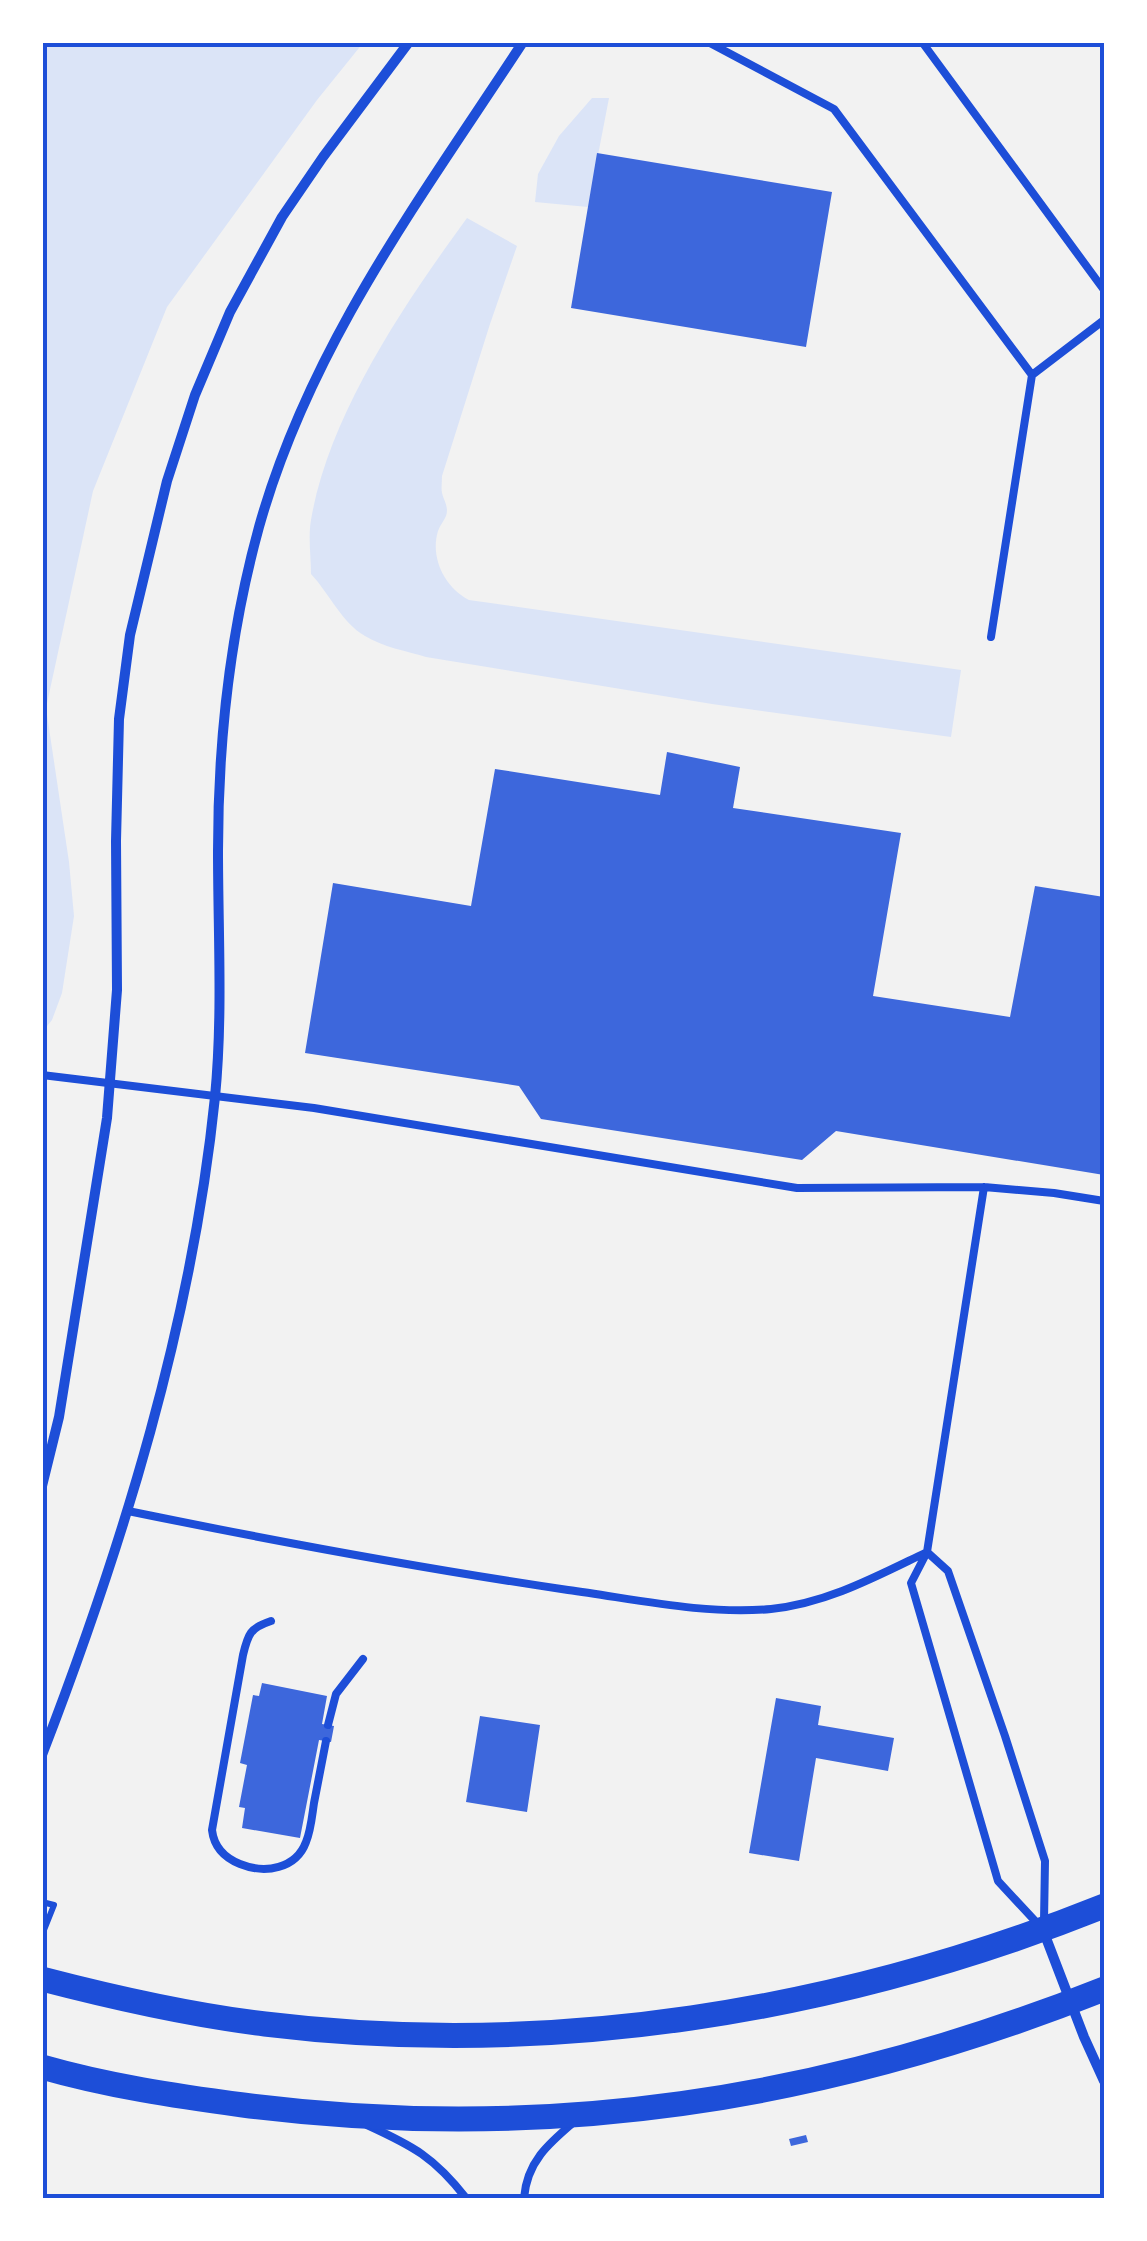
<svg xmlns="http://www.w3.org/2000/svg" width="1147" height="2241" viewBox="0 0 1147 2241" font-family="'Titillium Web',sans-serif">
<style>
.green{fill:#dbe4f7}
.building{fill:#3d67dc}
.lines{fill:none;stroke-linecap:round;stroke-linejoin:round}
.path{stroke:#1d4ed8;stroke-width:6}
.service{stroke:#1d4ed8;stroke-width:8}
.minor{stroke:#1d4ed8;stroke-width:10}
.primary{stroke:#1d4ed8;stroke-width:25}
.neatline{fill:none;stroke:#1d4ed8;stroke-width:4}
</style>
<rect width="100%" height="100%" fill="#f2f2f2"/>
<path class="green" d="M43,42l320,1 -46,57 -150,207 -74,184 -47,217 23,154 5,54 -12,77 -10,27 -9,11z
M592,98h17l-21,109 -53,-5 3,-28 21,-38z
M467,218l50,28 -27,78 -48,152c0,6 -1,12 0,17 2,8 7,14 4,23 -2,5 -6,9 -8,15 -8,26 6,56 31,69l492,70 -10,67 -239,-33 -286,-47c-20,-6 -43,-10 -61,-21 -23,-13 -36,-43 -54,-62 0,-17 -3,-37 0,-54 18,-106 94,-217 156,-302z"/>
<path class="building" d="M597,153l235,39 -26,155 -235,-39z
M667,752l73,15 -7,41 168,25 -28,163 137,21 25,-131 69,11v278l-268,-44 -34,29 -261,-41 -22,-33 -214,-33 28,-170 138,23 24,-137 165,26z
M262,1683l65,13 -5,28 12,2 -3,16 -12,-2 -19,98 -58,-10 3,-20 -6,-1 8,-42 -7,-2 13,-68 6,1z
M776,1698l45,8 -3,19 76,13 -6,33 -72,-13 -17,103 -50,-8z
M480,1716l60,9 -13,87 -61,-10z
M806,2135l2,7 -17,4 -2,-7z"/>
<g class="lines">
<path class="path" d="M42,1902l12,3 -12,30"/>
<path class="service" d="M708,42l126,67 198,266 72,-55
M922,42l182,248
M991,637l41,-262
M42,1075l272,33 483,80 187,-1 70,6 50,8
M984,1187l-57,365 -16,31 87,298 39,42
M128,1511c146,30 292,57 440,79 67,9 136,25 203,19 57,-6 106,-33 156,-57
M927,1552l21,19 57,165 40,125 -1,60
M271,1621c-21,7 -23,13 -28,34l-31,175c2,17 13,28 28,34 25,10 56,5 66,-22 5,-12 6,-26 8,-39 4,-20 8,-41 12,-62
M328,1725l8,-31 27,-35
M367,2125c46,21 67,32 99,73
M524,2198c3,-36 24,-54 50,-76"/>
<path class="minor" d="M42,1486l17,-69 48,-299 10,-128 -1,-149 3,-122 11,-84 37,-154 28,-86 35,-83 52,-95 41,-60 86,-115
M42,1755c81,-210 150,-433 173,-658 8,-82 3,-164 3,-246 0,-108 12,-219 41,-324 51,-182 162,-329 264,-485
M1043,1930l41,107 20,44"/>
<path class="primary" d="M42,1979c73,19 148,36 223,45 285,35 574,-12 839,-118
M42,2067c66,19 134,29 201,38 302,39 580,-4 861,-116"/>
</g>
<rect width="1147" height="2241" fill="none" stroke="#ffffff" stroke-width="90"/>
<rect x="45" y="45" width="1057" height="2151" class="neatline"/>
</svg>
